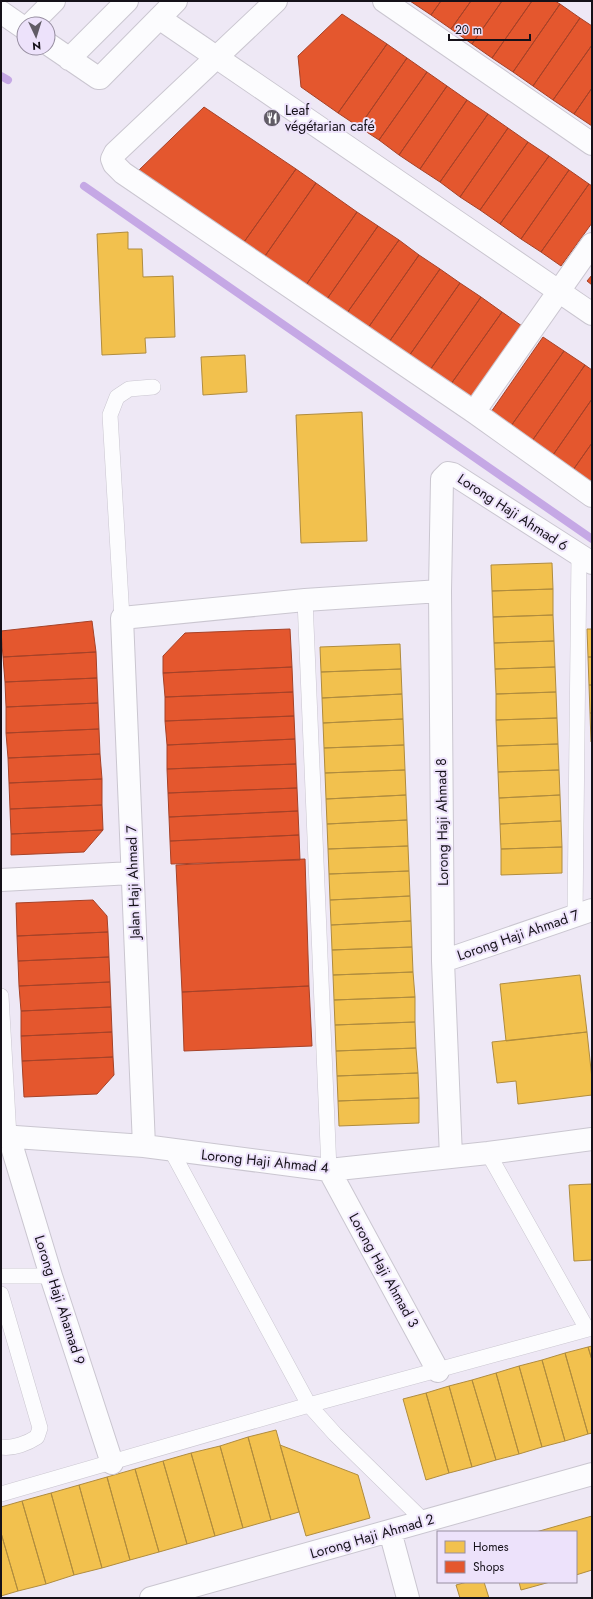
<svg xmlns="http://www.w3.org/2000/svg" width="593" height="1599" viewBox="0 0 593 1599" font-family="Jost,sans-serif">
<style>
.homes{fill:#f2c14e;stroke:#b08c3e}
.shops{fill:#e4572e;stroke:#a64228}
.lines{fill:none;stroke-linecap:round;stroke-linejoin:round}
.stream{stroke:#c5a8e5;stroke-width:8}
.lane-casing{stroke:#cac6d0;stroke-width:16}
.street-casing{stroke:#cac6d0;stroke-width:24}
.lane{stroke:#fcfcfe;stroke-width:15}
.street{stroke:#fcfcfe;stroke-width:22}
.labels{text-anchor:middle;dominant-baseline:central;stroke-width:4;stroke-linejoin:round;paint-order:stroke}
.poi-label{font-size:14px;fill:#151119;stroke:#ede2fb;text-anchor:start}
.street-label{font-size:14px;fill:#151119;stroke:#ede2fb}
</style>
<rect width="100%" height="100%" fill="#eee8f5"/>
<path class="homes" d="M128,232v17h14l1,28 30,-1 2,61 -30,1 1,15 -44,2 -5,-121z
M245,355l2,37 -44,3 -2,-38z
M362,412l5,129 -66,2 -5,-128z
M552,563l1,26 -61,2 -1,-26z
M553,589v26l-60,2 -1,-26z
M553,615l1,26 -60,2 -1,-26z
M587,629h5v28h-4z
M554,641l1,26 -60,2 -1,-26z
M400,644l1,25 -80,3 -1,-25z
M588,657h4v28h-3z
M555,667l1,25 -60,2 -1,-25z
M401,669l1,25 -80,4 -1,-26z
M589,685h3v28h-2z
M556,692l1,26 -61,2v-26z
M402,694l1,25 -80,4 -1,-25z
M590,713h2v29h-1z
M557,718l1,26 -61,2 -1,-26z
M403,719l1,26 -80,3 -1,-25z
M558,744l1,26 -61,2 -1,-26z
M404,745l1,25 -80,3 -1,-25z
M405,770l1,25 -80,4 -1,-26z
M559,770l1,25 -61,3 -1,-26z
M406,795l1,25 -80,4 -1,-25z
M560,795l1,26 -61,3 -1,-26z
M407,820l1,26 -80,3 -1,-25z
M561,821l1,26 -61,2 -1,-25z
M408,846l1,25 -80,3 -1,-25z
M562,847v26l-61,2v-26z
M409,871l1,25 -80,4 -1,-26z
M410,896l1,25 -80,4 -1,-25z
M411,921l1,26 -80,3 -1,-25z
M412,947l1,25 -80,3 -1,-25z
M413,972l2,25 -81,3 -1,-25z
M580,975l7,57 -81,9 -6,-57z
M415,997v25l-80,3 -1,-25z
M415,1022l1,26 -80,3 -1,-26z
M587,1032l5,47v16l-74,9 -2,-23 -19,2 -5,-41z
M416,1048l2,25 -81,3 -1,-25z
M418,1073l1,25 -81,3 -1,-25z
M419,1098v25l-80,3 -1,-25z
M592,1184v76l-18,1 -5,-76z
M592,1346v14l-4,-13z
M588,1347l4,13v73l-4,1 -23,-81z
M565,1353l23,81 -23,7 -23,-81z
M542,1360l23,81 -23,6 -23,-81z
M519,1366l23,81 -23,7 -23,-81z
M496,1373l23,81 -23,6 -24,-80z
M472,1380l24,80 -24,7 -23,-81z
M449,1386l23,81 -23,6 -23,-80z
M426,1393l23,80 -23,7 -23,-81z
M276,1430l23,82 -28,8 -23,-83z
M248,1437l23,83 -28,8 -23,-82z
M280,1445l78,30 12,43 -64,18z
M220,1446l23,82 -28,8 -24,-83z
M191,1453l24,83 -28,8 -24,-83z
M163,1461l24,83 -28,8 -24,-83z
M135,1469l24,83 -29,8 -23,-83z
M107,1477l23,83 -28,8 -23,-83z
M79,1485l23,83 -28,7 -23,-82z
M51,1493l23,82 -28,9 -24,-83z
M22,1501l24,83 -28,7 -17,-58v-26z
M592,1516v54l-16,5v-43h-40z
M1,1533l17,58 -17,5z
M467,1582h17l5,16h-29l-4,-13z
M519,1582h31l-29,8z"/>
<path class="shops" d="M410,1h31l-10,14z
M441,1h30l-20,28 -20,-14z
M471,1h31l-30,43 -21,-15z
M502,1h30l-40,57 -20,-14z
M532,1h23l5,3 -47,68 -21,-14z
M560,4l20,14 -47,68 -20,-14z
M342,14l45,30 -49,69 -37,-26 -3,-31z
M580,18l12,8v19l-39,55 -20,-14z
M387,44l20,14 -48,69 -21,-14z
M592,45v43l-18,26 -21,-14z
M407,58l20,14 -48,68 -20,-13z
M427,72l20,14 -48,69 -20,-15z
M447,86l20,14 -47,69 -21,-14z
M592,88v38l-18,-12z
M467,100l21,14 -48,68 -20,-13z
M204,107l92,62 -52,73 -105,-72z
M488,114l20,14 -48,69 -20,-15z
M508,128l20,14 -48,68 -20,-13z
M528,142l21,14 -49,68 -20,-14z
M549,156l20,14 -48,69 -21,-15z
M296,169l20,14 -51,73 -21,-14z
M569,170l20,14 -48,68 -20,-13z
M316,183l41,29 -51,73 -41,-29z
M589,184l3,2v37l-31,43 -20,-14z
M357,212l21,14 -51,73 -21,-14z
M378,226l21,14 -52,73 -20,-14z
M399,240l20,15 -51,73 -21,-15z
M419,255l21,14 -51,73 -21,-14z
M440,269l20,14 -51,73 -20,-14z
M592,275v10l-5,-4z
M460,283l21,14 -51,73 -21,-14z
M481,297l21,15 -51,72 -21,-14z
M502,312l20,14 -51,73 -20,-15z
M543,337l21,14 -53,75 -20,-14z
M564,351l21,14 -53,76 -21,-15z
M585,365l7,5v29l-39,56 -21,-14z
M592,399v44l-19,27 -20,-15z
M592,443v39l-19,-12z
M92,621l4,31 -93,5 -2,-26z
M290,629l2,38 -129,6v-17l22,-23z
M96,652l1,26 -92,4 -2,-25z
M292,667l1,25 -128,5 -2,-24z
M97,678l1,25 -92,4 -1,-25z
M293,692l1,24 -129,5v-24z
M98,703l1,26 -93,4v-26z
M294,716l1,23 -128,6 -2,-24z
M99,729l1,25 -92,4 -2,-25z
M295,739l1,25 -129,5v-24z
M100,754l2,25 -93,4 -1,-25z
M296,764l1,24 -129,5 -1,-24z
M102,779v26l-92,4 -1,-26z
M297,788l1,23 -129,6 -1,-24z
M102,805l1,25 -92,4 -1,-25z
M298,811l1,24 -129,6 -1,-24z
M103,830l-19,22 -73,3v-21z
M299,835l1,25 -129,4 -1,-23z
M305,859l4,127 -127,6 -6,-127z
M93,900l14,16 1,16 -91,4 -1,-33z
M108,932l1,25 -91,4 -1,-25z
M109,957l1,25 -91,4 -1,-25z
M110,982l1,25 -90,4 -2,-25z
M309,986l3,60 -128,5 -2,-59z
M111,1007l1,25 -91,4v-25z
M112,1032l1,25 -91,4 -1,-25z
M113,1057l1,18 -17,19 -73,3 -2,-36z"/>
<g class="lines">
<path class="stream" d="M1,76l7,4
M84,186l508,353"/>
<defs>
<path id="lane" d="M305,600l24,570
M122,618l-12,-203 7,-18 12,-8 24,-2
M575,915l4,-360
M1,996l8,141
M171,1150l138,255 26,29 89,87
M488,1153l99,176
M1,1276h50
M1,1294l39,134 -3,9c-9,6 -24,12 -36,10
M1,1494l308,-89 283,-77"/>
<path id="street" d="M276,1l-161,152 -3,6 2,5 9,9 351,239 118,84
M384,1l208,143
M1,12l23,16
M159,18l433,296
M31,24l23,-23
M48,44l50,34h2l76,-77
M69,59l58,-58
M474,412l118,-168
M1,880l131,-7
M443,961l149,-51
M1,1136l143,10 185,24 159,-17 104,-14
M9,1137l42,139 61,187
M144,1146l-22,-528 183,-18 135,-9
M451,1157l-8,-196 -3,-370 2,-112 6,-6 5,1 139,89
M329,1170l109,201
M390,1531l18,67
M151,1598l441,-124"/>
</defs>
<use href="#lane" class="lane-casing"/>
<use href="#street" class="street-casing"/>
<use href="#lane" class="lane"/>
<use href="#street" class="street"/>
</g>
<defs>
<symbol id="restaurant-disc" viewBox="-11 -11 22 22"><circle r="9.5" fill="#615c66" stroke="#ede2fb"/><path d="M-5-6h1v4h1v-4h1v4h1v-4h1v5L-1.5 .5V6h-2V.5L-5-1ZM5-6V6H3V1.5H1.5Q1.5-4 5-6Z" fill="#fff"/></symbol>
</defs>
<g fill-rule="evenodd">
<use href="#restaurant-disc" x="262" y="108" width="20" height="20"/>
</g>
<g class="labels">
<g class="poi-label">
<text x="285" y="110">Leaf<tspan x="285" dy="16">végétarian café</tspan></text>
</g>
<g class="street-label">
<text transform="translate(513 512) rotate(33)">Lorong Haji Ahmad 6</text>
<text transform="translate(442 822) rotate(-91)">Lorong Haji Ahmad 8</text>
<text transform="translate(133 882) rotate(-92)">Jalan Haji Ahmad 7</text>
<text transform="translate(518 935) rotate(-19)">Lorong Haji Ahmad 7</text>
<text transform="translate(265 1161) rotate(6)">Lorong Haji Ahmad 4</text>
<text transform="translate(384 1270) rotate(61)">Lorong Haji Ahmad 3</text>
<text transform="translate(60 1300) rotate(72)">Lorong Haji Ahamad 9</text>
<text transform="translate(372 1536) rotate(-16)">Lorong Haji Ahmad 2</text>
</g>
</g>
<rect width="593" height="1599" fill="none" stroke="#151119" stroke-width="4"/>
<rect x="437" y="1531" width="140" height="52" fill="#ede2fb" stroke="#978ea1"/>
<rect x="445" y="1541" width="20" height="12" fill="#f2c14e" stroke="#978ea1"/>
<text x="473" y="1551" font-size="12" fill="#151119">Homes</text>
<rect x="445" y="1561" width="20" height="12" fill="#e4572e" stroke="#978ea1"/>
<text x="473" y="1571" font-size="12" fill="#151119">Shops</text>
<g transform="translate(36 36) rotate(176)"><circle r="19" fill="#ede2fb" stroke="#978ea1"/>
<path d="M0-3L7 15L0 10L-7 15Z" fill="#615c66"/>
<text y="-6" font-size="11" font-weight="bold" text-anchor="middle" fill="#151119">N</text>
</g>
<path d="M449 34v6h81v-6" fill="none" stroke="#151119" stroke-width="2"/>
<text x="455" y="34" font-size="12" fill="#151119" stroke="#ede2fb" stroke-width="3" paint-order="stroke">20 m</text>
</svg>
